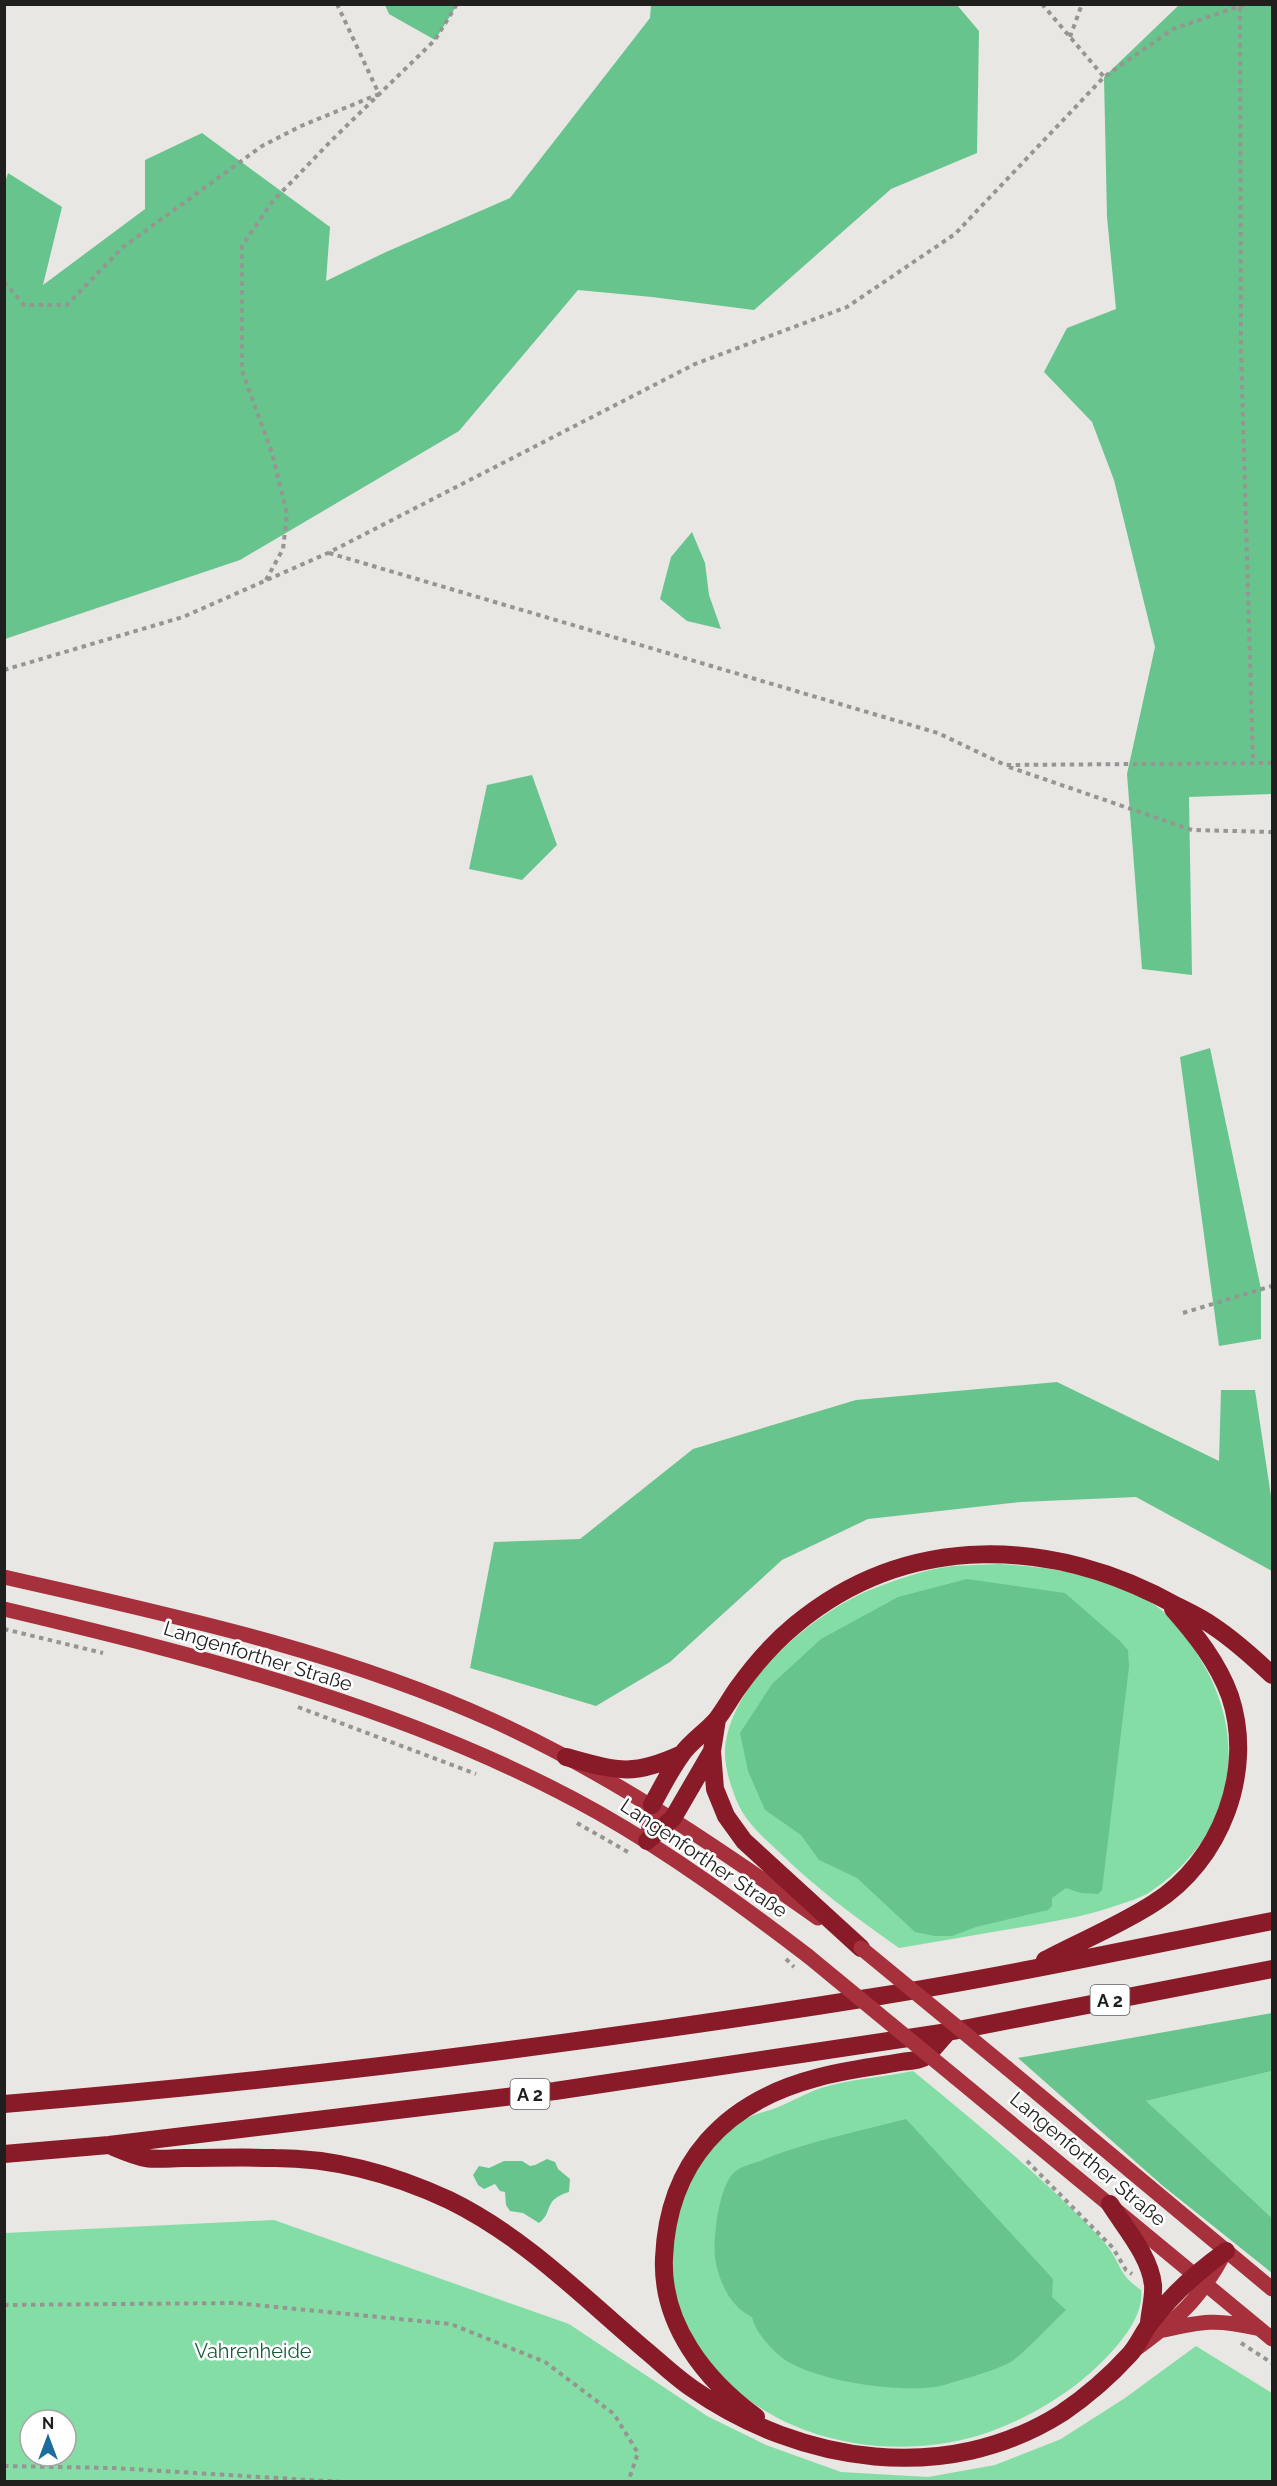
<svg xmlns="http://www.w3.org/2000/svg" width="1277" height="2486" viewBox="0 0 1277 2486" font-family="Raleway,sans-serif">
<style>
.green{fill:#85dda6;fill-rule:evenodd}
.forest{fill:#68c48d}
.lines{fill:none;stroke-linecap:round;stroke-linejoin:round}
.path{stroke:#959592;stroke-width:4;stroke-dasharray:4.5 4.5;stroke-linecap:butt}
.major{stroke:#a6303b;stroke-width:15}
.highway{stroke:#891b29;stroke-width:18}
.path-bridge{stroke:#959592;stroke-width:4;stroke-dasharray:4.5 4.5;stroke-linecap:butt}
.major-bridge{stroke:#a6303b;stroke-width:15}
.labels{text-anchor:middle;dominant-baseline:central;stroke-width:5;stroke-linejoin:round;paint-order:stroke}
.shield{fill:#fff;stroke:#626262;stroke-width:1.5}
.shield-label{font-size:18px;font-weight:bold;fill:#1f1f1e}
.street-label{font-size:20px;fill:#1f1f1e;stroke:#fff}
.park-label{font-size:20px;fill:#185c38;stroke:#fff}
</style>
<rect width="100%" height="100%" fill="#e8e7e4"/>
<path class="green" d="M998,1564c53,3 112,11 157,41 18,13 33,33 44,52 54,86 33,182 -52,237 -8,4 -17,7 -26,10 -30,11 -60,16 -92,22 -44,7 -87,15 -130,22 -42,-30 -84,-60 -121,-97 -14,-13 -30,-27 -39,-45 -7,-15 -15,-39 -14,-57 5,-66 87,-135 145,-159 25,-10 56,-21 83,-24 15,-1 30,-1 45,-2z
M913,2071c55,45 110,90 160,139 12,12 25,24 35,37 14,19 10,27 33,43 5,33 -40,75 -64,94 -40,30 -88,54 -138,60 -96,13 -201,-22 -248,-111 -11,-21 -20,-46 -19,-70 0,-12 3,-23 4,-35 1,-7 1,-16 3,-24 9,-28 36,-65 61,-82 10,-7 25,-10 36,-14 15,-6 30,-15 45,-20 28,-9 63,-11 92,-17z
M1272,2071v147l-127,-117z
M274,2220l295,104 138,92 59,29 75,27 87,5 67,-12 66,-26 64,-41 71,-52 76,47v88h-1267v-248zM30,2420h36v36h-36z"/>
<path class="forest" d="M385,5h72l-22,35 -46,-26z
M651,5h306l22,26 -2,122 -86,36 -137,121 -102,-13 -74,-7 -119,141 -219,129 -235,79 -1,-453 4,-13 54,34 -19,78 102,-76v-49l57,-27 128,94 -4,54 60,-29 124,-54 140,-180z
M1179,5h93v789l-83,3 3,178 -50,-6 -15,-195 28,-127 -41,-167 -22,-58 -48,-50 23,-44 49,-19 -9,-92 -3,-140z
M692,532l13,31 4,32 12,34 -34,-8 -27,-22 11,-42z
M532,775l25,70 -35,35 -53,-11 18,-84z
M1210,1048l51,241v50l-42,7 -39,-289z
M1057,1382l162,79 2,-71h34l17,113v68l-136,-74 -115,5 -153,17 -86,41 -112,102 -74,44 -126,-38 24,-126 86,-3 113,-90 163,-49z
M967,1579l98,14 54,47 9,10 1,17 -27,223 -4,4 -17,-1 -15,-5 -14,10v8l-4,4 -72,17 -24,9h-17l-20,-4 -58,-54 -38,-18 -18,-25 -36,-25 -17,-39 -8,-38 32,-49 49,-45 77,-42z
M1272,2013v58l-126,30 126,117v55l-109,-87 -145,-128z
M906,2119l147,160 -1,18 14,13c-13,12 -43,45 -57,53 -13,7 -54,19 -69,23 -38,8 -129,-5 -159,-29 -12,-10 -26,-26 -29,-40 -22,-10 -34,-37 -37,-60 -2,-20 4,-74 21,-86 6,-5 15,-7 21,-9 48,-20 100,-30 149,-43z
M547,2159l8,3 3,7 12,10 -1,13c-27,8 -15,20 -30,31l-16,-10 -13,-2 -4,-6 -1,-13 -5,-1 -5,-7 -11,5 -6,-4 -5,-10 6,-9 10,2 15,-7h18l8,5 5,-1z"/>
<g class="lines">
<path class="path" d="M1042,4l62,73
M1240,7l1,344 12,412
M1070,37l12,-33
M4,282l20,23h43l56,-58 139,-101 39,-20 78,-32 -42,-90
M329,553l609,180 67,32 267,-2
M266,580l17,-31 4,-35 -15,-61 -30,-82v-125l30,-44 61,-63 102,-99 22,-36
M4,670l179,-53 145,-64 367,-189 152,-57 108,-73 149,-157 69,-48 73,-25
M1009,767l183,63 80,2
M1183,1313l89,-27
M4,1629l99,24
M298,1707l178,67
M577,1823l51,29
M1027,2161l86,87 13,22 6,4
M4,2305l231,-2 216,21 94,38 69,52 24,39 -10,29
M1241,2343l31,20
M4,2466l109,2 230,14"/>
<path class="major" d="M4,1577c166,38 334,73 490,144 116,53 220,124 324,197
M4,1609c203,48 412,101 595,204 74,42 142,92 209,143
M647,1841l5,-36
M1007,2068l265,221
M955,2077l317,262
M1164,2330c38,-9 54,-11 92,-2
M1136,2349c42,-31 63,-48 88,-95"/>
<path class="highway" d="M717,1719l-5,32 3,38 11,27 18,25 117,107
M566,1757c51,14 66,20 116,-3
M652,1805c9,-16 18,-35 30,-51 9,-13 24,-22 35,-35 7,-9 13,-20 20,-30 17,-24 35,-45 58,-64 113,-94 259,-88 382,-19 12,6 25,12 36,20 21,14 41,32 59,49
M647,1841l26,-23 39,-67
M1045,1960c36,-19 75,-35 109,-57 67,-42 101,-132 76,-207 -12,-33 -34,-61 -57,-87
M4,2104c291,-24 582,-61 870,-107 133,-21 266,-50 398,-76
M109,2145c12,5 25,11 37,13 12,2 26,0 38,0 30,0 61,-1 91,0 60,0 120,17 174,42 74,36 132,95 194,148 16,13 32,29 50,41 108,75 254,97 369,24 25,-17 48,-37 68,-59 9,-10 13,-22 21,-32 21,-28 46,-50 75,-71
M4,2154l105,-9 446,-54 393,-59 324,-63
M1110,2204c15,24 40,52 43,81 1,12 -3,26 -4,38
M756,2417c-51,-37 -95,-93 -92,-159 4,-96 61,-156 152,-180 27,-8 57,-11 85,-16 6,-1 16,-1 22,-4 9,-6 18,-19 25,-26"/>
<path class="path-bridge" d="M786,1959l8,8"/>
<path class="major-bridge" d="M861,1948l146,120
M808,1956l147,121"/>
</g>
<g class="labels">
<g class="shield">
<rect x="1090.5" y="1985" width="39" height="30" rx="4.5"/>
<rect x="510.5" y="2079" width="39" height="30" rx="4.5"/>
</g>
<g class="shield-label">
<text x="1110" y="2000">A 2</text>
<text x="530" y="2094">A 2</text>
</g>
<g class="street-label">
<text transform="translate(258 1656) rotate(17)">Langenforther Straße</text>
<text transform="translate(704 1858) rotate(34)">Langenforther Straße</text>
<text transform="translate(1088 2159) rotate(40)">Langenforther Straße</text>
</g>
<g class="park-label">
<text x="253" y="2351">Vahrenheide</text>
</g>
</g>
<rect width="1277" height="2486" fill="none" stroke="#1f1f1e" stroke-width="12"/>
<g transform="translate(48 2438)"><circle r="28" fill="#ffffff" stroke="#a5a5a5" stroke-width="1.5"/>
<path d="M0-4.5L10 22L0 15L-10 22Z" fill="#1c6b9d"/>
<text y="-9" font-size="16" font-weight="bold" text-anchor="middle" fill="#1f1f1e">N</text>
</g>
</svg>
